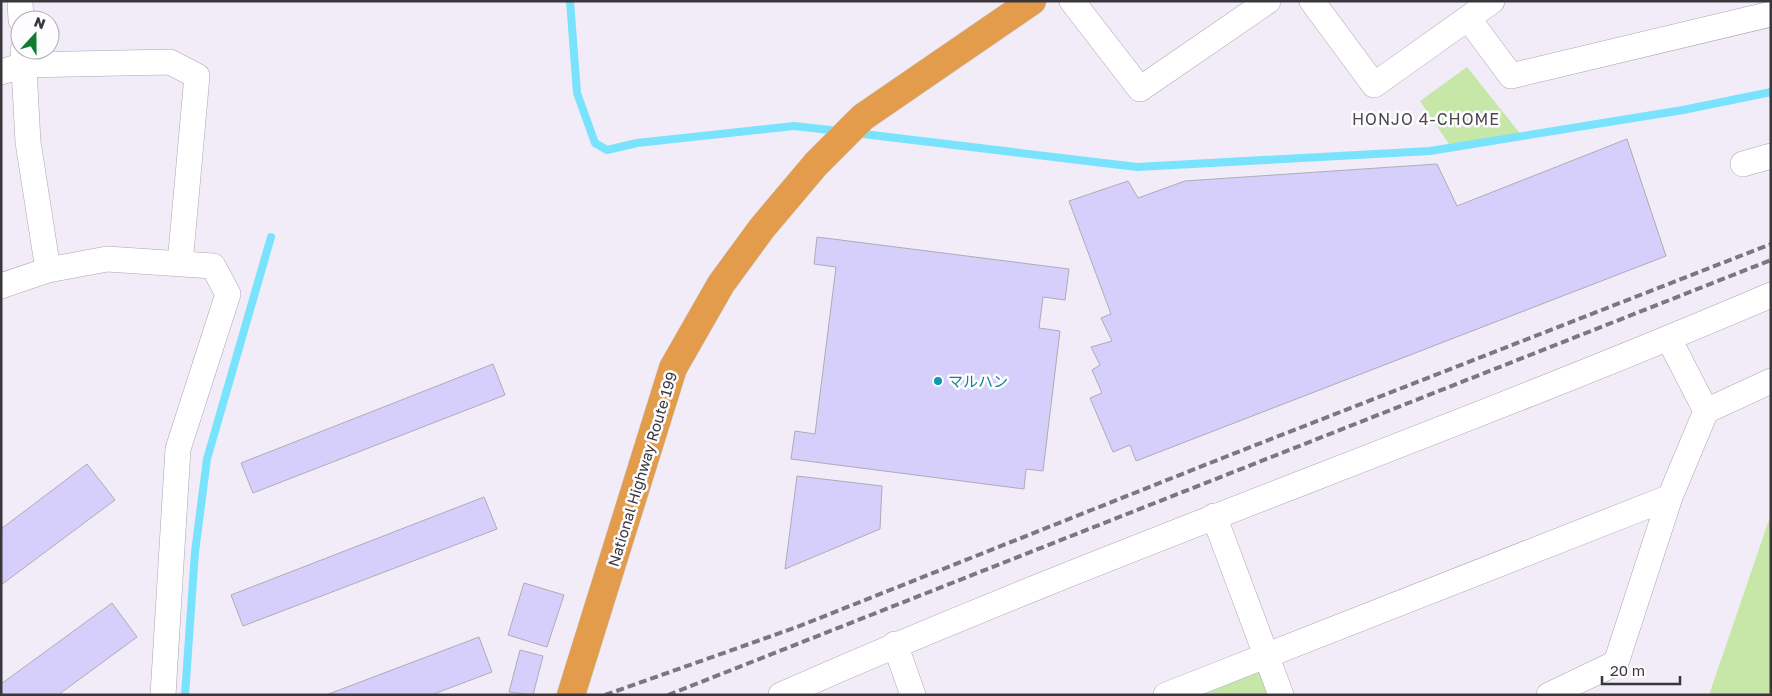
<svg xmlns="http://www.w3.org/2000/svg" width="1772" height="696" viewBox="0 0 1772 696" font-family="'Golos Text','Noto Sans JP',sans-serif">
<style>
.green{fill:#c6e7a8}
.lines{fill:none;stroke-linecap:round;stroke-linejoin:round}
.stream{stroke:#79e2fc;stroke-width:8}
.building{fill:#d6cffc;stroke:#adacb7}
.minor-casing{stroke:#aba6b1;stroke-width:26}
.trunk-casing{stroke:#cfcfd0;stroke-width:29}
.minor{stroke:#fff;stroke-width:25}
.trunk{stroke:#e39b4c;stroke-width:28}
.rail{stroke:#7a777e;stroke-width:4;stroke-dasharray:8 4;stroke-linecap:butt}
.culture-dot{fill:#0f9aa8;stroke:#fdfcfe;stroke-width:2}
.labels{text-anchor:middle;dominant-baseline:central;stroke-width:5;stroke-linejoin:round;paint-order:stroke}
.culture-label{font-size:15px;fill:#0d838f;stroke:#fdfcfe;text-anchor:start}
.street-label{font-size:15px;fill:#39373c;stroke:#fdfcfe}
.neighbourhood-label{font-size:16px;letter-spacing:1px;fill:#4c4852;stroke:#fdfcfe}
</style>
<rect width="100%" height="100%" fill="#f1ecf8"/>
<path class="green" d="M1467,67l55,69 -73,8 -29,-43z
M1771,514v181h-62z
M1262,671l10,24h-70z"/>
<g class="lines">
<path class="stream" d="M570,1l7,92 18,50 12,7 30,-7 157,-17 45,5
M855,133l282,34 293,-16 253,-41 88,-18
M185,695l10,-143 12,-93 64,-222"/>
</g>
<path class="building" d="M1627,139l39,117 -530,205 -6,-16 -17,7 -23,-54 12,-5 -10,-23 8,-5 -9,-18 21,-6 -11,-23 10,-4 -42,-113 59,-20 10,17 47,-17 252,-17 20,42z
M817,237l252,32 -4,31 -22,-3 -4,31 21,3 -17,140 -17,-2 -2,20 -233,-30 4,-28 20,3 21,-167 -22,-3z
M493,364l12,31 -252,98 -12,-30z
M87,464l28,36 -114,85v-56z
M797,476l85,10 -2,43 -95,40z
M484,497l13,32 -254,97 -12,-31z
M524,583l40,12 -17,52 -39,-12z
M112,603l25,34 -79,58h-57v-11z
M479,637l13,35 -61,23h-105z
M520,650l23,6 -10,39 -24,-3z"/>
<g class="lines">
<defs>
<path id="minor" d="M20,1l1,19
M1072,1l68,88 128,-88
M1312,1l62,84 118,-84
M1468,18l43,58 260,-62
M23,50l5,92 20,128
M1,72l23,-7 146,-3 27,14 -17,188
M1743,164l28,-8
M1,286l47,-16 59,-11 106,7 15,28 -50,155 -15,246
M1706,411l65,-30
M1214,516l67,179
M895,644l18,51
M781,695c325,-144 662,-260 990,-400
M1166,695l504,-198
M1549,695l67,-32 54,-166 36,-86 -37,-72"/>
<path id="trunk" d="M571,695l102,-327 48,-84 41,-56 54,-64 47,-47 169,-116"/>
</defs>
<use href="#minor" class="minor-casing"/>
<use href="#trunk" class="trunk-casing"/>
<use href="#minor" class="minor"/>
<use href="#trunk" class="trunk"/>
<path class="rail" d="M605,695l192,-68 428,-170 546,-213
M668,695l1103,-435"/>
</g>
<circle class="culture-dot" cx="938" cy="381" r="5"/>
<g class="labels">
<g class="culture-label">
<text x="948" y="381">マルハン</text>
</g>
<g class="street-label">
<text transform="translate(642 469) rotate(-73)">National Highway Route 199</text>
</g>
<g class="neighbourhood-label">
<text x="1426" y="119">HONJO 4-CHOME</text>
</g>
</g>
<rect width="1772" height="696" fill="none" stroke="#39373c" stroke-width="5"/>
<g transform="translate(35 35) rotate(21)"><circle r="24" fill="#fdfcfe" stroke="#afadb0"/>
<path d="M0-4L9 19L0 12L-9 19Z" fill="#0f7c32"/>
<text y="-8" font-size="14" font-weight="bold" text-anchor="middle" fill="#39373c">N</text>
</g>
<path d="M1602 676v8h78v-8" fill="none" stroke="#39373c" stroke-width="2.5"/>
<text x="1610" y="676" font-size="15" fill="#39373c" stroke="#fdfcfe" stroke-width="4" paint-order="stroke">20 m</text>
</svg>
